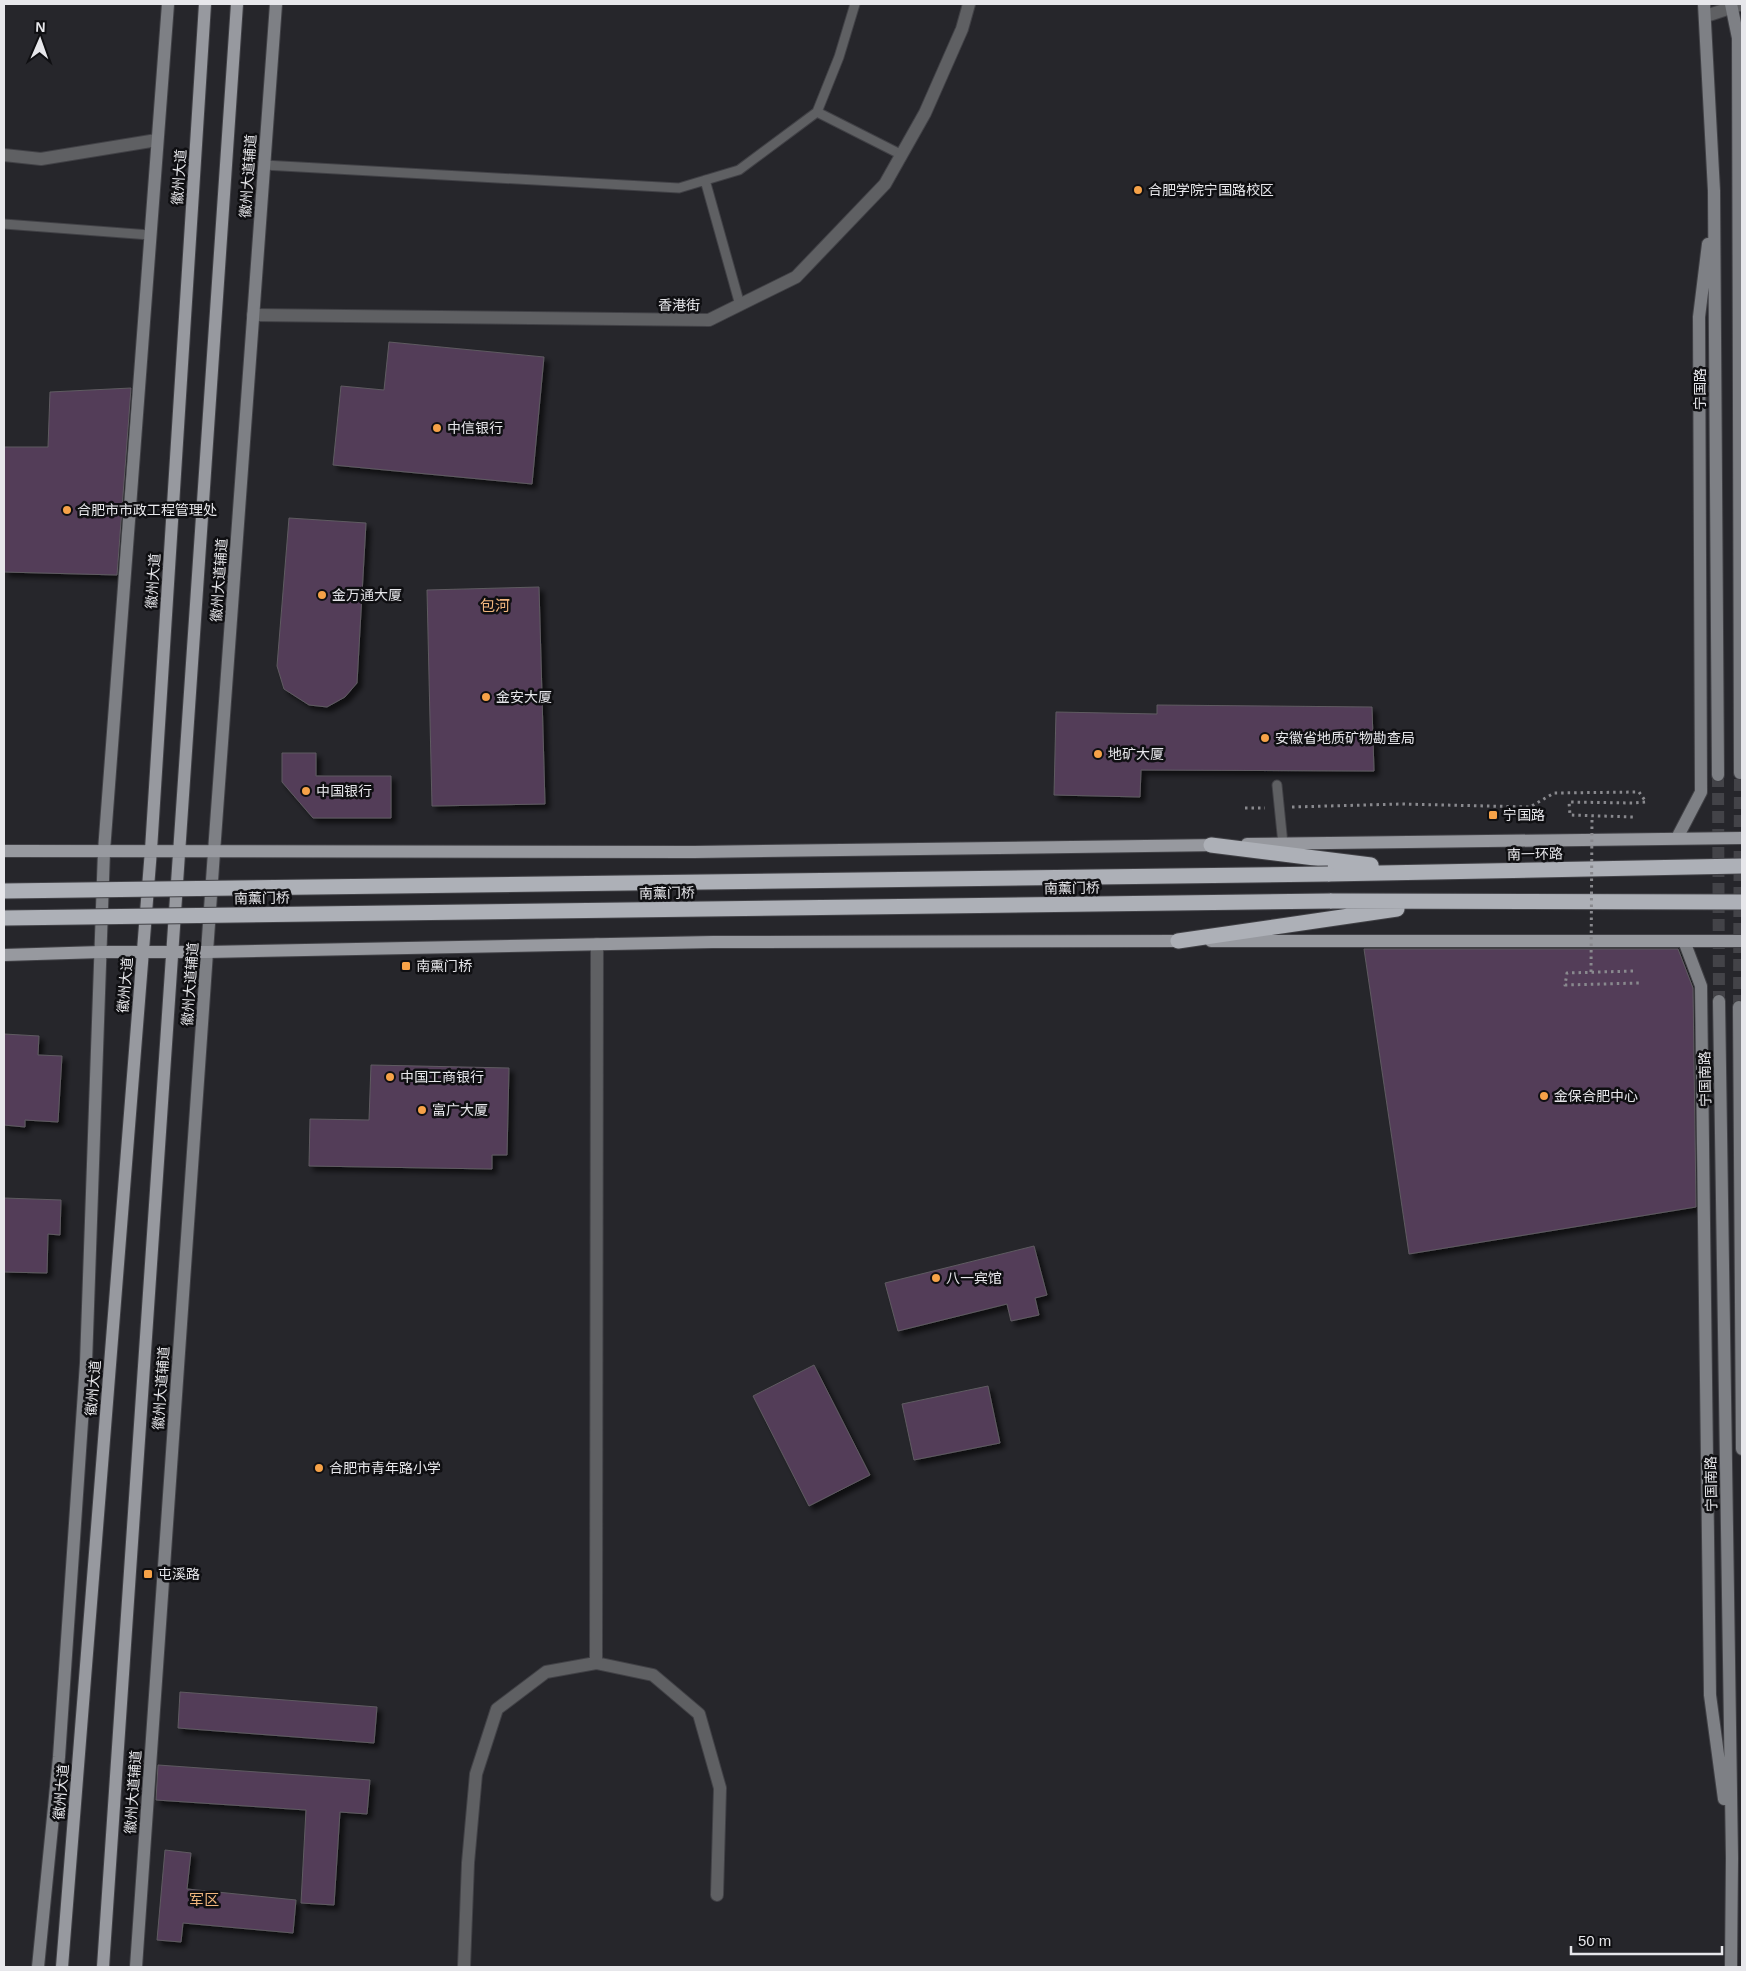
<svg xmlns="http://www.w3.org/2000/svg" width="1746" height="1971" viewBox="0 0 1746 1971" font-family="Arial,'Noto Sans SC',sans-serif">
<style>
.building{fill:#533d59;stroke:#5f5b61;filter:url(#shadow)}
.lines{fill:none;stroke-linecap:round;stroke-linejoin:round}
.secondary-tunnel{stroke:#434348;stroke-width:12;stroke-dasharray:12 6;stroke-linecap:butt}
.lane-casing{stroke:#414146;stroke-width:11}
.street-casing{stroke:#414146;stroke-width:14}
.secondary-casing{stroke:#414146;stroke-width:14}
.primary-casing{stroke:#414146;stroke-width:14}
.highway-casing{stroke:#414146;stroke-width:17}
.path{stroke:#89898e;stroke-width:3;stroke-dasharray:2.5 4;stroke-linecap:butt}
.lane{stroke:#5f6063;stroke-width:9}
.street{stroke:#5f6063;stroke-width:12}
.secondary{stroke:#7e8085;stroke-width:12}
.primary{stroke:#97999f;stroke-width:12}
.highway{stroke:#adb0b7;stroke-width:15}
.highway-bridge-casing{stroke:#414146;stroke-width:17;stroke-linecap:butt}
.path-bridge{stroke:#89898e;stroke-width:3;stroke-dasharray:2.5 4;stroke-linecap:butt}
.highway-bridge{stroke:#adb0b7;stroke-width:15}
.poi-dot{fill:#f6a248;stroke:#0f0f12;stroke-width:2}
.labels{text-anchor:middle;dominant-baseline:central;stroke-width:5;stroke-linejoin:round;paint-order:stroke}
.street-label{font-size:14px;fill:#e7e7eb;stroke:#0f0f12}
.poi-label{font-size:14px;fill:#e7e7eb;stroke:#0f0f12;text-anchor:start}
.neighbourhood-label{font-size:15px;fill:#f2b77e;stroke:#0f0f12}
</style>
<defs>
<filter id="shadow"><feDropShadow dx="4.5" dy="4.5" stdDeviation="2.5" flood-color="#0009"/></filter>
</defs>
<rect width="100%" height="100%" fill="#26262b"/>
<path class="building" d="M389,342l155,15 -12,127 -199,-19 8,-79 43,4z
M131,388l-14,187 -113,-3v-125h44l2,-55z
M289,518l77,5 -9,160 -12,14 -18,10 -18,-2 -25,-16 -7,-23z
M539,587l6,217 -113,2 -5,-216z
M1157,705l215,2 2,64 -233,-1 -1,27 -86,-2 2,-83 101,2z
M282,753h34v23h75v42h-78l-31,-36z
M1364,949h314l15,39 3,219 -287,47z
M4,1034l35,2 -1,19 24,1 -4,66 -33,-2v7l-21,-2z
M371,1065l138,3 -2,87h-15v14l-183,-3 1,-47 59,1z
M4,1198l57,2 -1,35 -12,-1 -1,39 -43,-1z
M1034,1246l13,49 -12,3 4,17 -28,6 -4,-17 -109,27 -13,-48z
M814,1365l56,110 -61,31 -56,-110z
M988,1386l12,57 -86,17 -12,-56z
M180,1692l197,15 -3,36 -196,-15z
M158,1765l212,15 -3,34 -27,-2 -6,93 -33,-2 5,-93 -150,-10z
M165,1850l26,3 -4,36 109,11 -3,33 -110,-10 -2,19 -24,-2z"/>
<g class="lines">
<path class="secondary-tunnel" d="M1718,775l1,226
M1739,1007l1,-234"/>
<defs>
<path id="lane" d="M817,112l85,43
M264,165l415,23 60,-18 78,-58 22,-55 16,-53
M705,180l35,125
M4,224l146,11
M1277,785l6,59"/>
<path id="street" d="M1706,16l36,-12
M4,155l37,4 116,-19
M253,315l456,5 87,-43 89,-93 40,-71 37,-84 7,-25
M596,1663l1,-719
M464,1967l4,-104 8,-89 21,-65 49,-37 50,-9 57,12 46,39 21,74 -3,107"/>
<path id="secondary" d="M1704,4l10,187 4,584
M1731,4l7,34 2,735
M1677,838l24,-46 -2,-475 9,-73
M1684,941l17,45 9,709 14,104
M1719,1001l13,857 -1,109
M1739,1007l3,442
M38,1967l21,-210 27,-394 18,-512 64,-847
M136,1967l78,-1115 62,-848"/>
<path id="primary" d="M1247,844l495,-6
M4,851l690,1 526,-7
M1211,941h531
M4,955l97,-3h106l506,-10 473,-1
M62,1967l89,-1117 54,-846
M103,1967l134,-1963"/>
<path id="highway" d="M1211,845l160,20
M1328,874l414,-8
M1330,901l412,1
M1178,941l219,-32"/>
</defs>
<use href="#lane" class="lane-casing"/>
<use href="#street" class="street-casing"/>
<use href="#secondary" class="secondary-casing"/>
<use href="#primary" class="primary-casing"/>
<use href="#highway" class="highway-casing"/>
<path class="path" d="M1292,807l109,-3 129,3 24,-14 85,-1 7,10 -13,1 -64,-1 1,13 63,2
M1245,808h20
M1633,971l-66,2 -2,12 74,-2"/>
<use href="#lane" class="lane"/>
<use href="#street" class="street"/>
<use href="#secondary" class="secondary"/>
<use href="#primary" class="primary"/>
<use href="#highway" class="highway"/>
<defs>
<path id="highway-bridge" d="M4,891l1324,-17
M4,918l1326,-17"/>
</defs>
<use href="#highway-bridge" class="highway-bridge-casing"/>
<path class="path-bridge" d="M1591,972l1,-155"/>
<use href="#highway-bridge" class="highway-bridge"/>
</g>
<g class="poi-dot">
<circle cx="1138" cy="190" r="5"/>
<circle cx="437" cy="428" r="5"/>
<circle cx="67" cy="510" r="5"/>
<circle cx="322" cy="595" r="5"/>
<circle cx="486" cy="697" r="5"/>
<circle cx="1265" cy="738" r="5"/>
<circle cx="1098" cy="754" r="5"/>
<circle cx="306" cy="791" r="5"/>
<rect x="1488" y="810" width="10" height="10" rx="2.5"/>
<rect x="401" y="961" width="10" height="10" rx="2.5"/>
<circle cx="390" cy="1077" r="5"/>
<circle cx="1544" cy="1096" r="5"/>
<circle cx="422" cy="1110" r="5"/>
<circle cx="936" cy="1278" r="5"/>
<circle cx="319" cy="1468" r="5"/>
<rect x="143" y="1569" width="10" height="10" rx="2.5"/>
</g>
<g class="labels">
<g class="street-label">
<text transform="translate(248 176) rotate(-86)">徽州大道辅道</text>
<text transform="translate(179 177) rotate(-86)">徽州大道</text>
<text transform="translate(679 305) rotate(1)">香港街</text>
<text transform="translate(1700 389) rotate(-90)">宁国路</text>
<text transform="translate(219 580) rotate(-86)">徽州大道辅道</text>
<text transform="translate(153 581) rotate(-86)">徽州大道</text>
<text transform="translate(1535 854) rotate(-1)">南一环路</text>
<text transform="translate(1072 888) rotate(-1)">南薰门桥</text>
<text transform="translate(667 893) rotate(-1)">南薰门桥</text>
<text transform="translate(262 898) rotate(-1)">南薰门桥</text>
<text transform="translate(190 984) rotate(-86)">徽州大道辅道</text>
<text transform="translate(125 985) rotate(-85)">徽州大道</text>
<text transform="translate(1705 1079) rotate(-91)">宁国南路</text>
<text transform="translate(93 1388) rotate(-85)">徽州大道</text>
<text transform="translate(161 1388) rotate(-86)">徽州大道辅道</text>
<text transform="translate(1711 1484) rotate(-91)">宁国南路</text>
<text transform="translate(61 1792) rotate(-85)">徽州大道</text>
<text transform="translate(133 1792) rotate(-86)">徽州大道辅道</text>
</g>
<g class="poi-label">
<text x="1148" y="190">合肥学院宁国路校区</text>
<text x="447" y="428">中信银行</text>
<text x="77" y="510">合肥市市政工程管理处</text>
<text x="332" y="595">金万通大厦</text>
<text x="496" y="697">金安大厦</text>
<text x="1275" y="738">安徽省地质矿物勘查局</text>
<text x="1108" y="754">地矿大厦</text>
<text x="316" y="791">中国银行</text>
<text x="1503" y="815">宁国路</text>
<text x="416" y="966">南熏门桥</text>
<text x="400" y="1077">中国工商银行</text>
<text x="1554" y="1096">金保合肥中心</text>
<text x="432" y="1110">富广大厦</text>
<text x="946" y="1278">八一宾馆</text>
<text x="329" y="1468">合肥市青年路小学</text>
<text x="158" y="1574">屯溪路</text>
</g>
<g class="neighbourhood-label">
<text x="495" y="605">包河</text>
<text x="204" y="1899">军区</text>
</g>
</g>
<rect width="1746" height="1971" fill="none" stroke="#e7e7eb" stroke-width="10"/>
<g transform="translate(40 40) rotate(2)" stroke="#0f0f12" stroke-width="4" paint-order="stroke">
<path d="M0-4L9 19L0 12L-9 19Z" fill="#e7e7eb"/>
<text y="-8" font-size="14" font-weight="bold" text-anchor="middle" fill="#e7e7eb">N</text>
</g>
<path d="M1571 1946v8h151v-8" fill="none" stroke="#e7e7eb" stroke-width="2.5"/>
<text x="1578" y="1946" font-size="15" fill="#e7e7eb" stroke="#0f0f12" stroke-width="4" paint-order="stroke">50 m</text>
</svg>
